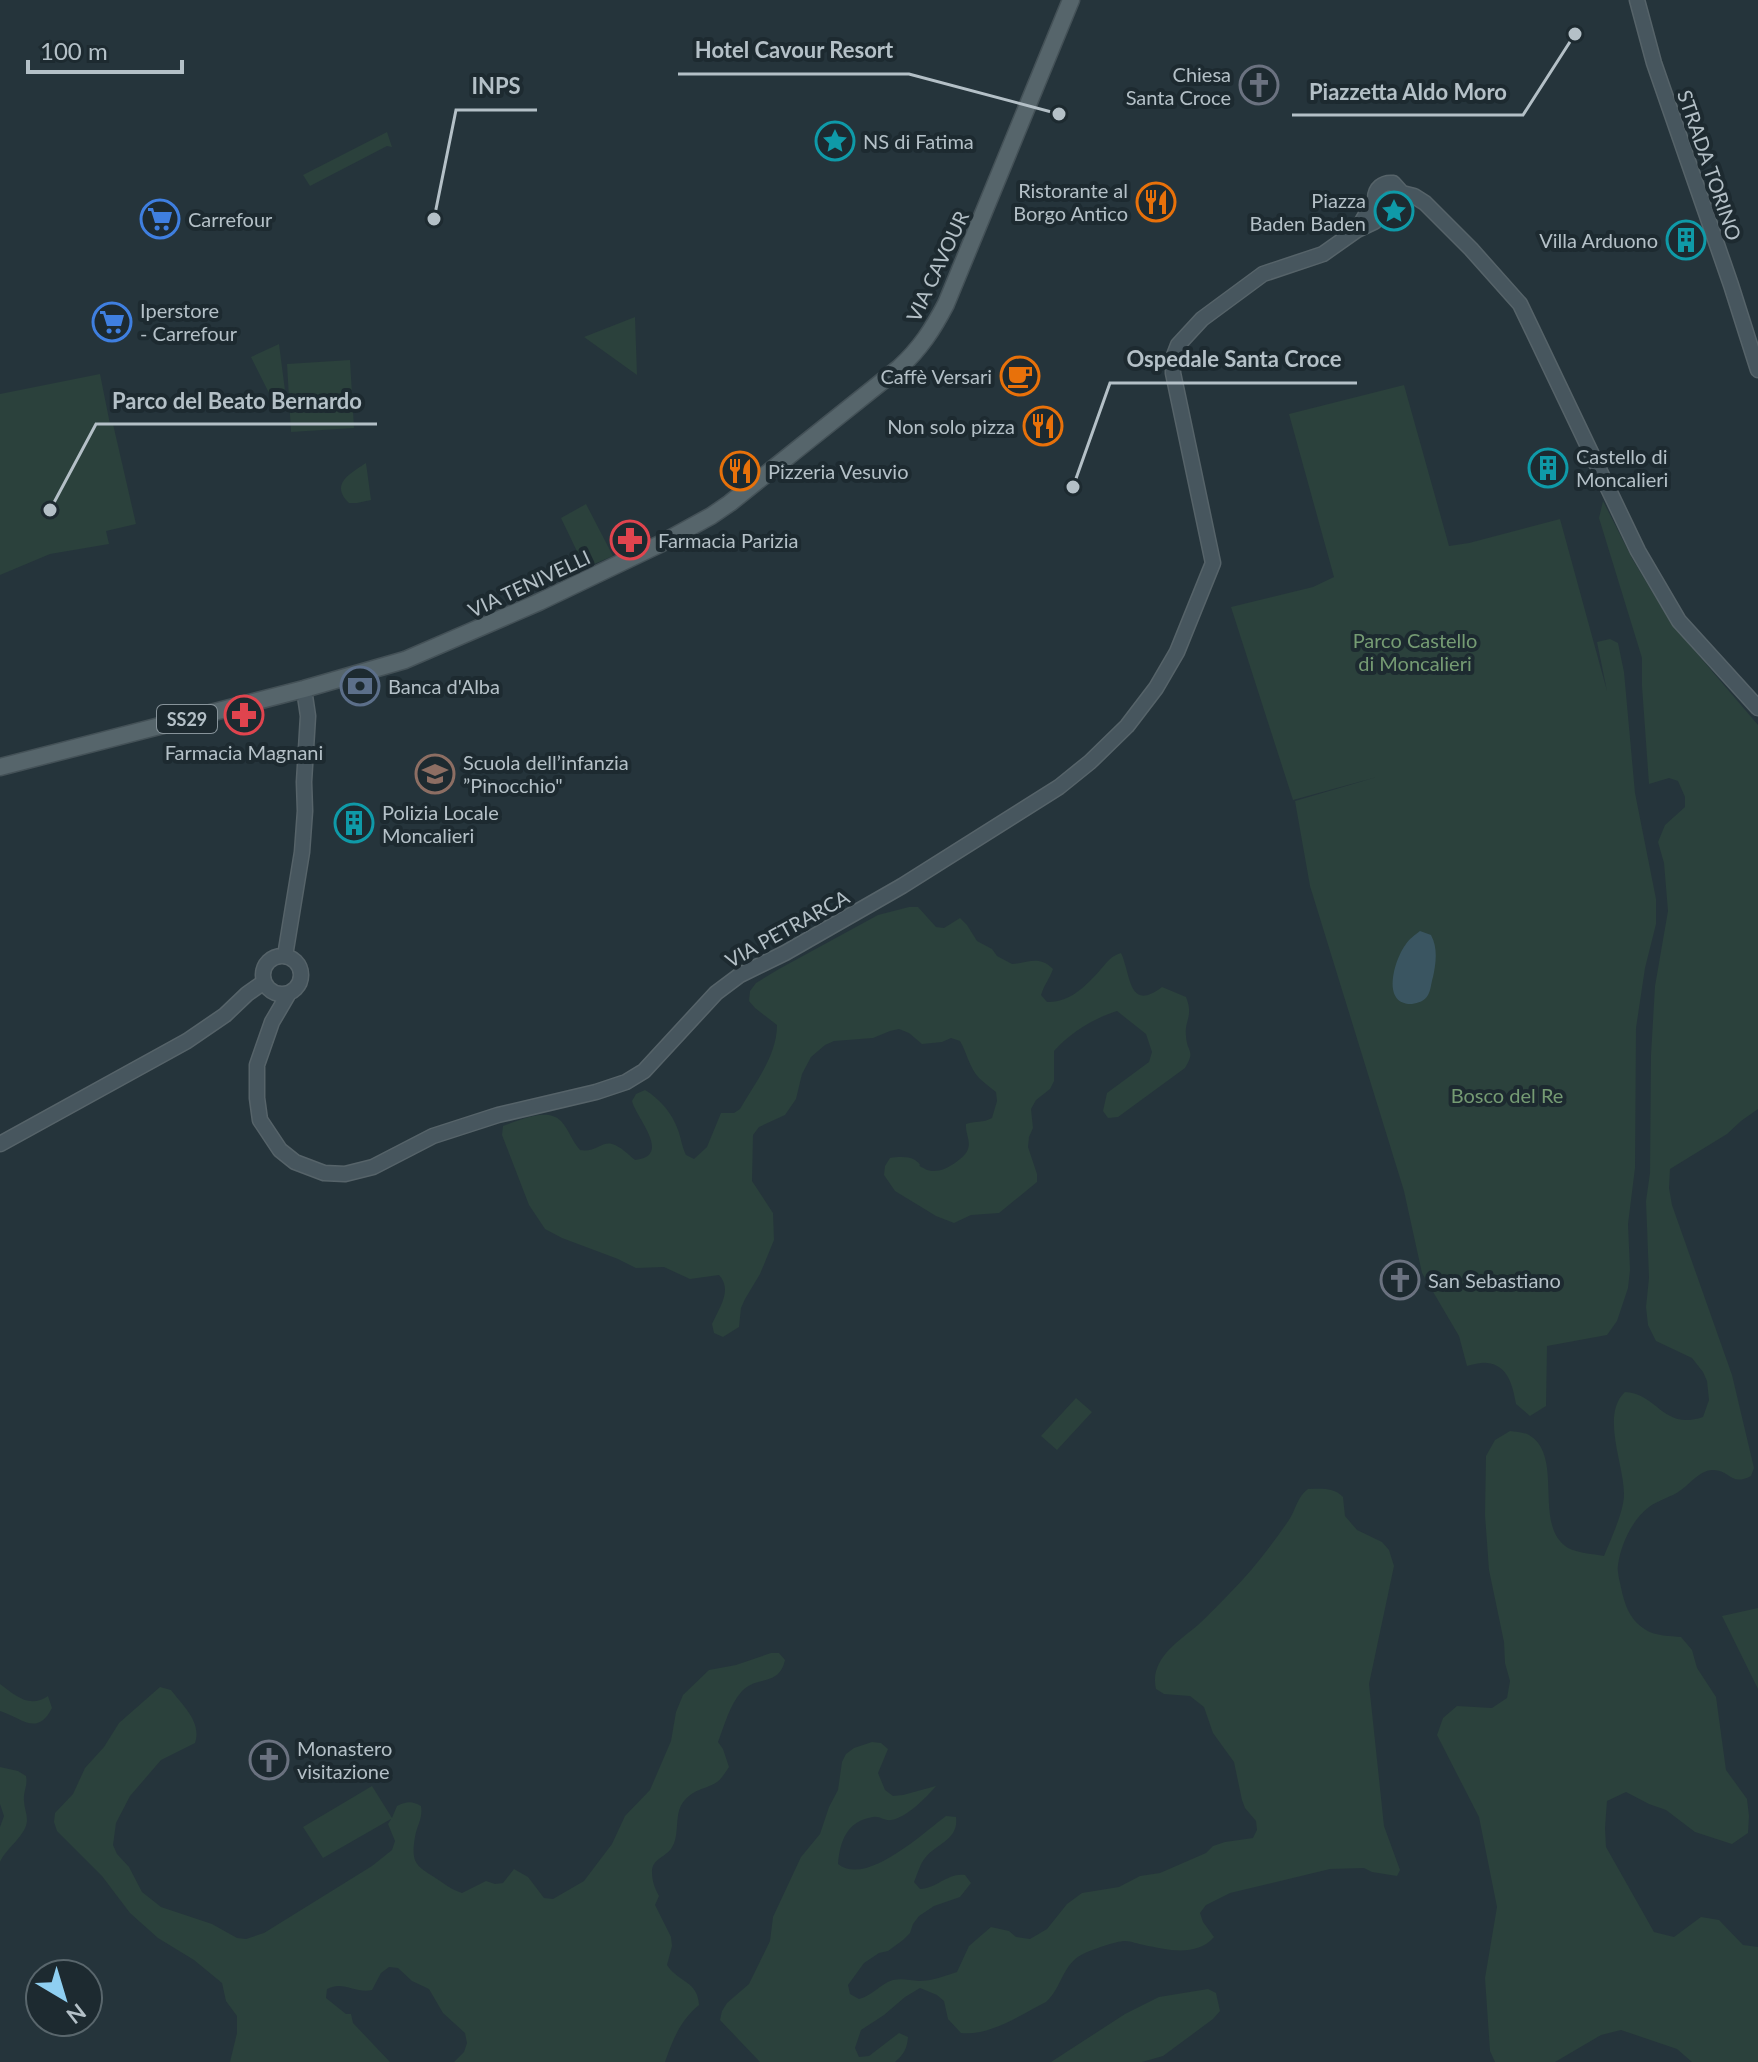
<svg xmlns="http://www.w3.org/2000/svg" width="1758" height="2062" viewBox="0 0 1758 2062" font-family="Lato,sans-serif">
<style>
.green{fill:#2b413c}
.water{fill:#3a5561}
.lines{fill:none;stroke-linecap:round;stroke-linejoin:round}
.secondary-casing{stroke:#566369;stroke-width:17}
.primary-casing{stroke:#445157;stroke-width:19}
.secondary{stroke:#47565e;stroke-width:14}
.primary{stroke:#56656b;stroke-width:16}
.labels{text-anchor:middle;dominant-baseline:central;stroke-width:8;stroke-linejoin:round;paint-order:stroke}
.shield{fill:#1d2a30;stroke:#87939a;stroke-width:2}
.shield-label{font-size:18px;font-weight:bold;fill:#b4c0c7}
.poi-label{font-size:20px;fill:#b4c0c7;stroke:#1d2a30;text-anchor:start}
.street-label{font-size:20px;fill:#b4c0c7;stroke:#1d2a30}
.park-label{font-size:20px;fill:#759b73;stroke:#1d2a30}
.leader{fill:none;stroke:#b4c0c7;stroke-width:3}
.callout-dot{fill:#b4c0c7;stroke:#1d2a30;stroke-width:3}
.callout-label{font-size:22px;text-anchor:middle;font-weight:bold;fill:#b4c0c7;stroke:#1d2a30;stroke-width:8;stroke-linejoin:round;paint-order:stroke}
</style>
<rect width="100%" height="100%" fill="#25343b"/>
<path class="green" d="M387,132l5,15 -5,-1 -77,40 -7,-11z
M635,317l2,58 -53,-38z
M279,344l8,62 -10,3 -26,-52z
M350,360l4,68 -63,4 -4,-68z
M100,374l10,50h3l23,100 -30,7 3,13 -59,10 -50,21v-181z
M1404,385l45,161 20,-3 91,-24 47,172 -10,-49 13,-3 8,4 6,29 11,121 21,106v25l-11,44 -9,60 -1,140 -7,56 2,46 -2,18 -11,33 -10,14 -60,11 -1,60 -16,10 -14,-12c-3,-18 -8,-39 -29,-41 -6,-1 -15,2 -20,3l-8,-30 -37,-63 -18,-82 -94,-305 -15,-85 82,-24 -84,23 -62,-193 82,-20 21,-10 -45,-163z
M366,463l5,37 -14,3h-8c-20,-19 2,-30 17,-40z
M1603,501l30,59 38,63 87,102v384l-17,12 -14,13 -57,35 -1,19 3,17 60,170 22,93 -3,8c-21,11 -21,-7 -39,-6 -13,1 -21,13 -31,20 -9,7 -23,10 -32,17 -17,13 -28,37 -31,58 -1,6 1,13 2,18 4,19 8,36 26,47 9,6 25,6 35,7l11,13 5,18 19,29 10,73 21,29 2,17 -1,17 -16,11 -37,-12 -29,-22 -17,-6 -23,-12 -19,9 -2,27 1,19 48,85 20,5 27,-20 18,3 24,25 15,2v115h-66l-15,-13 -56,-19 -20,5 -46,27h-60l-5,-11 -5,-73 12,-71 -18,-90 -42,-82 6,-17 14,-12 35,2 15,-10 3,-17 -5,-18 -1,-21 -15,-72 -4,-55 1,-59 9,-16 15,-9c6,1 14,1 19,4 36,21 3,91 39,113 10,5 25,6 36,8 7,-17 19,-43 20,-60 1,-30 -24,-81 1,-104 32,1 38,39 78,25l6,-17 -2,-19 -4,-9 -11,-14 -36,-17 -8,-16 -2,-18 3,-29 -3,-77 4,-28 1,-118 4,-69 13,-75 -4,-48 -6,-21 7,-17 20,-18v-10l-7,-16 -9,-3 -20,6 -7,-98v-28l-43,-140z
M586,504l27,52 -28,12 -24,-50z
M909,907h9l18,20 8,1 16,-10 7,7 10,16 15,8 5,7 15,8c17,-1 27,-9 41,5 -3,9 -9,16 -12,26l6,7c23,1 40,-17 54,-33 7,-8 10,-13 20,-16 10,21 7,60 41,34l24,10c8,20 -2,23 0,39 1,17 10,14 -1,32l-67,49 -10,1 -5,-7 4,-18 42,-31 3,-10 -6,-18 -29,-23c-23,7 -47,22 -63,40v30l-4,8 -14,11 -5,9 2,19 -4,9 -1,10 9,27v8l-38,31 -28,2 -17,8 -18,-7 -41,-25 -11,-16 1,-9 5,-8c8,-1 18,-2 25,2 11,8 -2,3 10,9 10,5 21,0 30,-6 5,-4 11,-8 13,-14 3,-8 -3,-16 -2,-25 9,-3 17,-1 26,-6l5,-17 -1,-9c-6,-5 -12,-9 -17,-14 -10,-11 -12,-25 -19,-37l-9,-3 -9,4 -20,2 -13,-11 -10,-4 -9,2 -17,7 -39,3 -9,4 -14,12 -9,17 -6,25 -11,16 -26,12 -6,8 -1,46 21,32 1,27 -14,34 -15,25 -4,9 -2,19 -16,10 -9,-4 -2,-9c7,-16 21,-34 7,-49l-29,4 -26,-12 -28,1 -18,-9 -56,-21 -17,-9 -16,-24 -27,-70 1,-9c17,-6 44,-19 58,-5 8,9 11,20 19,29 15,3 22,-9 32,-6 8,2 17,11 23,16 38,-4 1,-42 -3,-59l4,-7 9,-4c15,9 27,23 33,40 3,8 4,17 8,25l8,4 13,-12 14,-34h13l6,-4c15,-26 37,-53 37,-84l-22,-17 -6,-7 1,-10 6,-8 23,-14 99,-54z
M1076,1398l16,14 -35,38 -16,-14z
M1308,1489c14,0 25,-2 35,8l2,19 12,14 25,12 7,8 5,16 -25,118 15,142 16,44 -3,6 -25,-4 -8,-4 -34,1 -100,24 -24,12 -6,8 3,9 11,15c-17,20 -47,13 -70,8 -6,-1 -13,-4 -19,-4 -9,0 -34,9 -42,13 -21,10 -21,34 -37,48 -26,13 -55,34 -85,31l-13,-14 -4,-18 -7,-6 -17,-7 -15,9 -21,18 -23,15 -6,18 4,9 10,-1 30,-23 9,4c-1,12 -4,17 -13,25h-135l-40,-42 2,-9 5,-8 22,-19 21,-43 3,-24 28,-60 19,-23 9,-27 9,-17 4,-28 4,-8 8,-6 18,-6 9,1 7,6 -10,24 7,17 8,6 10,-1 33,-9c-9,11 -30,32 -45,34 -7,1 -11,-4 -18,-3 -26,4 -33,24 -35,47 28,23 85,-31 108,-48l10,1c3,23 -19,26 -31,41 -5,6 -8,17 -11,24l6,7c17,-1 29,-17 45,-14l6,8 -11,14 -26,9 -15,10 -6,8 -3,9 -7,7 -15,11 -9,2 -15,10 -16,22 2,9 9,5c13,-3 21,-15 34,-19 8,-2 17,0 26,1 13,0 26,-5 38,-9l12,-26 22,-19 18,4 7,6 14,2 17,-10 20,-25 15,-11 37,-6 21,-11 20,-3 46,-20 7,-7 12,-4 28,-4 4,-8 -1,-9 -11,-13 -3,-8 -8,-38 -21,-29 -9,-26 -14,-11 -26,-2 -8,-5c-7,-30 23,-48 42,-64 11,-10 21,-21 31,-31 22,-22 42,-48 60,-74 7,-11 8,-23 19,-31z
M1758,1608v81l-36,-73z
M771,1653h8l6,7c-6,27 -28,15 -43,31 -13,15 -17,33 -24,51l5,7 6,18c-3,4 -7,12 -12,15 -10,7 -22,6 -33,19 -11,13 -3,34 -13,48 -7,9 -19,10 -19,23 0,9 3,17 7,24l-4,9 16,32 1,9 -5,19c12,18 31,16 32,40 -19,16 -26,34 -34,57h-211l10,-10 3,-9 -2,-10 -22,-20 -14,-24 -17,-8 -14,-13 -9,-1 -8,6 -9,17c-16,4 -29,-10 -45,-1l-1,9 20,16h5l2,9 37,39h-160l7,-29v-17l-11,-15 -4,-18 -28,-23 -36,-22 -28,-25 -28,-37 -45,-45 -3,-9 1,-9 18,-19 12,-26 19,-21 15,-24 41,-36 11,3c12,16 31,32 24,53l-34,17 -31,36 -14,27 -3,22 4,9 12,13 13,25 19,15 51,17 25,14 9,1 18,-6 108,-67 20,-16 3,-9 -7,-17 3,-5 -68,39 -20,-31 69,-41 20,32 5,-12c10,-5 15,-5 24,0 2,13 -4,19 -6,31 -5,29 3,29 25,44 7,5 13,9 22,12l24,-12 9,3 8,-1 11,-14 14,8 16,21 9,1 31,-18 28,-37 13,-28 25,-26 21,-49 5,-29 7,-17 26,-25 27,-5z
M0,1684c15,11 29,25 48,12l4,12c-15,29 -30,10 -52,3z
M0,1767l18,4 8,5c2,10 -3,15 -2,25 0,6 3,12 3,19 0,15 -21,28 -27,42v-35l4,-11 -4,-12z
M1208,1989l8,4 4,18 -7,8 -50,37 -21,6h-91l74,-48 34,-17z"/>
<path class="water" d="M1420,931l11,4c7,13 5,28 2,42 -2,6 -2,13 -5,18 -3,6 -10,8 -16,9 -32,1 -17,-46 -6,-60 3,-5 9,-9 14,-13z"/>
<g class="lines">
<defs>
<path id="secondary" d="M1637,0l17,63 77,222 27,85
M1402,193l12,3 11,7 46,46 49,55 118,247 41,70 79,87
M1357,230l18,-31c0,-11 8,-17 18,-16l9,10c1,20 -19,25 -27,6
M263 975a19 19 0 1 1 38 0a19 19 0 1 1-38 0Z
M285,956l17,-104 3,-41 -1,-29 4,-66 -4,-27
M289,993l-17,29 -15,43v33l3,22 20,30 15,12 29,11 21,1 28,-7 60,-31 65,-21 98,-23 30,-10 18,-11 72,-78 24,-18 45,-22 117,-67 157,-99 31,-25 37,-36 29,-38 21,-36 36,-89 -40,-190v-15l5,-13 24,-26 61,-45 60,-20 34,-24 17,-8 14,-11
M0,1144l187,-103 38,-26 22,-21 17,-12"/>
<path id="primary" d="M0,767l304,-78 101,-29 134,-58 121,-58 51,-28 19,-13 169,-135c21,-19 34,-39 47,-64l125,-304"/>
</defs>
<use href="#secondary" class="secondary-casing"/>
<use href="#primary" class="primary-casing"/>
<use href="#secondary" class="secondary"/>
<use href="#primary" class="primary"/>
</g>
<defs>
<symbol id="church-ring" viewBox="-11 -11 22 22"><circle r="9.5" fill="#1d2a30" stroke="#6b7280" stroke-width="1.5"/><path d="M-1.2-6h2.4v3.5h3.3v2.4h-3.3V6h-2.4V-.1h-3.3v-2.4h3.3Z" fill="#6b7280"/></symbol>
<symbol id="sight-ring" viewBox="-11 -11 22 22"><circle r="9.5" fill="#1d2a30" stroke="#0f9aa8" stroke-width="1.5"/><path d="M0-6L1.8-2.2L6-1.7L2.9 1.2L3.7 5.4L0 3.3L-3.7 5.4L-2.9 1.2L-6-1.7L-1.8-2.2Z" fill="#0f9aa8"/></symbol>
<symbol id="restaurant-ring" viewBox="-11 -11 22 22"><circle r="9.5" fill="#1d2a30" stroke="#e8710a" stroke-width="1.5"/><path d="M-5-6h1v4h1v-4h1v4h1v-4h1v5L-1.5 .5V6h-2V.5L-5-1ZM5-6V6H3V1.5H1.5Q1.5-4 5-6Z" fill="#e8710a"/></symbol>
<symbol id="supermarket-ring" viewBox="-11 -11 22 22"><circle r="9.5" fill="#1d2a30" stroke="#3f7fe0" stroke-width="1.5"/><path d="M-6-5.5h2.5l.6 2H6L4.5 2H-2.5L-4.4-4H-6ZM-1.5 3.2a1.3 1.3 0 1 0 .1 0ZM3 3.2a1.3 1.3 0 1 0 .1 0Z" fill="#3f7fe0"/></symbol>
<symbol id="building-ring" viewBox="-11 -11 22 22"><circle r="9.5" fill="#1d2a30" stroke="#0f9aa8" stroke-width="1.5"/><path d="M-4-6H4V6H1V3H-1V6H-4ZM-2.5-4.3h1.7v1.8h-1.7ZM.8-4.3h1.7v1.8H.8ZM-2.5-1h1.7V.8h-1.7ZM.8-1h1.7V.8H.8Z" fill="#0f9aa8"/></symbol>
<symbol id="cafe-ring" viewBox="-11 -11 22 22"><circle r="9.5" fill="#1d2a30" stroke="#e8710a" stroke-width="1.5"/><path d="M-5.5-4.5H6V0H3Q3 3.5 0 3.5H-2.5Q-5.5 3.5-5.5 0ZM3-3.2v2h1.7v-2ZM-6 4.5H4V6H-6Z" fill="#e8710a"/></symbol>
<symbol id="pharmacy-ring" viewBox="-11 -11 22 22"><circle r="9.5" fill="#1d2a30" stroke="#e0444e" stroke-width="1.5"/><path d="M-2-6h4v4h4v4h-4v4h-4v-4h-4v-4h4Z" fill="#e0444e"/></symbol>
<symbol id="bank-ring" viewBox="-11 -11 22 22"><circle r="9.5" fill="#1d2a30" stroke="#5c6f8a" stroke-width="1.5"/><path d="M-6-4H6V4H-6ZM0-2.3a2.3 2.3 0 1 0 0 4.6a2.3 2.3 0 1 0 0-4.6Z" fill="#5c6f8a"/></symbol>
<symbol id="school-ring" viewBox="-11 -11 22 22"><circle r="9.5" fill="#1d2a30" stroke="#8d6e63" stroke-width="1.5"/><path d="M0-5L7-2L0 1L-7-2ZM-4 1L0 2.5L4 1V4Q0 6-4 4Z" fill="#8d6e63"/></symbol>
</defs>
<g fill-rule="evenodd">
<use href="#church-ring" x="1237" y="63" width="44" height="44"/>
<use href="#sight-ring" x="813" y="119" width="44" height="44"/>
<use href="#restaurant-ring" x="1134" y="180" width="44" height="44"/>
<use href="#sight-ring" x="1372" y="189" width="44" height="44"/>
<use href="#supermarket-ring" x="138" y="197" width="44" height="44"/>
<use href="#building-ring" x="1664" y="218" width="44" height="44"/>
<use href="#supermarket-ring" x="90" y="300" width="44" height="44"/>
<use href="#cafe-ring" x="998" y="354" width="44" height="44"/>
<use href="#restaurant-ring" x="1021" y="404" width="44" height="44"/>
<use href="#building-ring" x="1526" y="446" width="44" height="44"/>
<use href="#restaurant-ring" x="718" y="449" width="44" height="44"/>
<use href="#pharmacy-ring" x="608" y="518" width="44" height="44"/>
<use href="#bank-ring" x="338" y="664" width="44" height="44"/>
<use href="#pharmacy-ring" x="222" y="693" width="44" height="44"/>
<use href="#school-ring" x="413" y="752" width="44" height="44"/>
<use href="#building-ring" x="332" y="801" width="44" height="44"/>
<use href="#church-ring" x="1378" y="1258" width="44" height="44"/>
<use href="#church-ring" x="247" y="1738" width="44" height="44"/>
</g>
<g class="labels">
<rect class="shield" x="157" y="705" width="60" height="28" rx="6"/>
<g class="shield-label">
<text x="187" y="719">SS29</text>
</g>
<g class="poi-label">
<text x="1231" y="74" text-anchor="end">Chiesa<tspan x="1231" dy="23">Santa Croce</tspan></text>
<text x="863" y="141">NS di Fatima</text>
<text x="1128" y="190" text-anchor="end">Ristorante al<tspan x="1128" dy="23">Borgo Antico</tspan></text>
<text x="1366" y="200" text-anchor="end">Piazza<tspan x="1366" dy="23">Baden Baden</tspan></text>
<text x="188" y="219">Carrefour</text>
<text x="1658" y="240" text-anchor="end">Villa Arduono</text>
<text x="140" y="310">Iperstore<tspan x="140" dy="23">- Carrefour</tspan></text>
<text x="992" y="376" text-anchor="end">Caffè Versari</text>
<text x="1015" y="426" text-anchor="end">Non solo pizza</text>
<text x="1576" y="456">Castello di<tspan x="1576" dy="23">Moncalieri</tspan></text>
<text x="768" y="471">Pizzeria Vesuvio</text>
<text x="658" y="540">Farmacia Parizia</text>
<text x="388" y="686">Banca d'Alba</text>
<text x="244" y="752" text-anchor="middle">Farmacia Magnani</text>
<text x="463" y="762">Scuola dell’infanzia<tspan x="463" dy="23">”Pinocchio"</tspan></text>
<text x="382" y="812">Polizia Locale<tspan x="382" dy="23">Moncalieri</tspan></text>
<text x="1428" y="1280">San Sebastiano</text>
<text x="297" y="1748">Monastero<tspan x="297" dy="23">visitazione</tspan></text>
</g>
<g class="street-label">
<text transform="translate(1710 165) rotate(71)">STRADA TORINO</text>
<text transform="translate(937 266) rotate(-65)">VIA CAVOUR</text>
<text transform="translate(529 583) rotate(-25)">VIA TENIVELLI</text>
<text transform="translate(787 928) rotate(-29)">VIA PETRARCA</text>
</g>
<g class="park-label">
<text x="1415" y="640">Parco Castello<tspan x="1415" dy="23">di Moncalieri</tspan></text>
<text x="1507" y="1095">Bosco del Re</text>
</g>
</g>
<path class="leader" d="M1059 114L909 74H678M434 219L456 110H537M1575 34L1523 115H1292M1073 487L1110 383H1357M50 510L96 424H377"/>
<g class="callout-dot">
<circle cx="1059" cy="114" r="8"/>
<circle cx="434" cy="219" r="8"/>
<circle cx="1575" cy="34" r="8"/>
<circle cx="1073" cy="487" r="8"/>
<circle cx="50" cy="510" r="8"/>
</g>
<g class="callout-label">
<text x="794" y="58">Hotel Cavour Resort</text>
<text x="496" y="94">INPS</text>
<text x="1408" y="100">Piazzetta Aldo Moro</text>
<text x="1234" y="367">Ospedale Santa Croce</text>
<text x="237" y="409">Parco del Beato Bernardo</text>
</g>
<g transform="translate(64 1998) rotate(142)"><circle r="38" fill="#1d2a30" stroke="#59666c" stroke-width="2"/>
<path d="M0-6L14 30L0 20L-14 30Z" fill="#8fcff1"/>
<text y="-12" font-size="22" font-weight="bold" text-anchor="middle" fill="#b4c0c7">N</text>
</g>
<path d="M28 60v12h154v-12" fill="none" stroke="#b4c0c7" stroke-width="4"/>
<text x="40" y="60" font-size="24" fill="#b4c0c7" stroke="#1d2a30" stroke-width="6" paint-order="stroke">100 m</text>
</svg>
